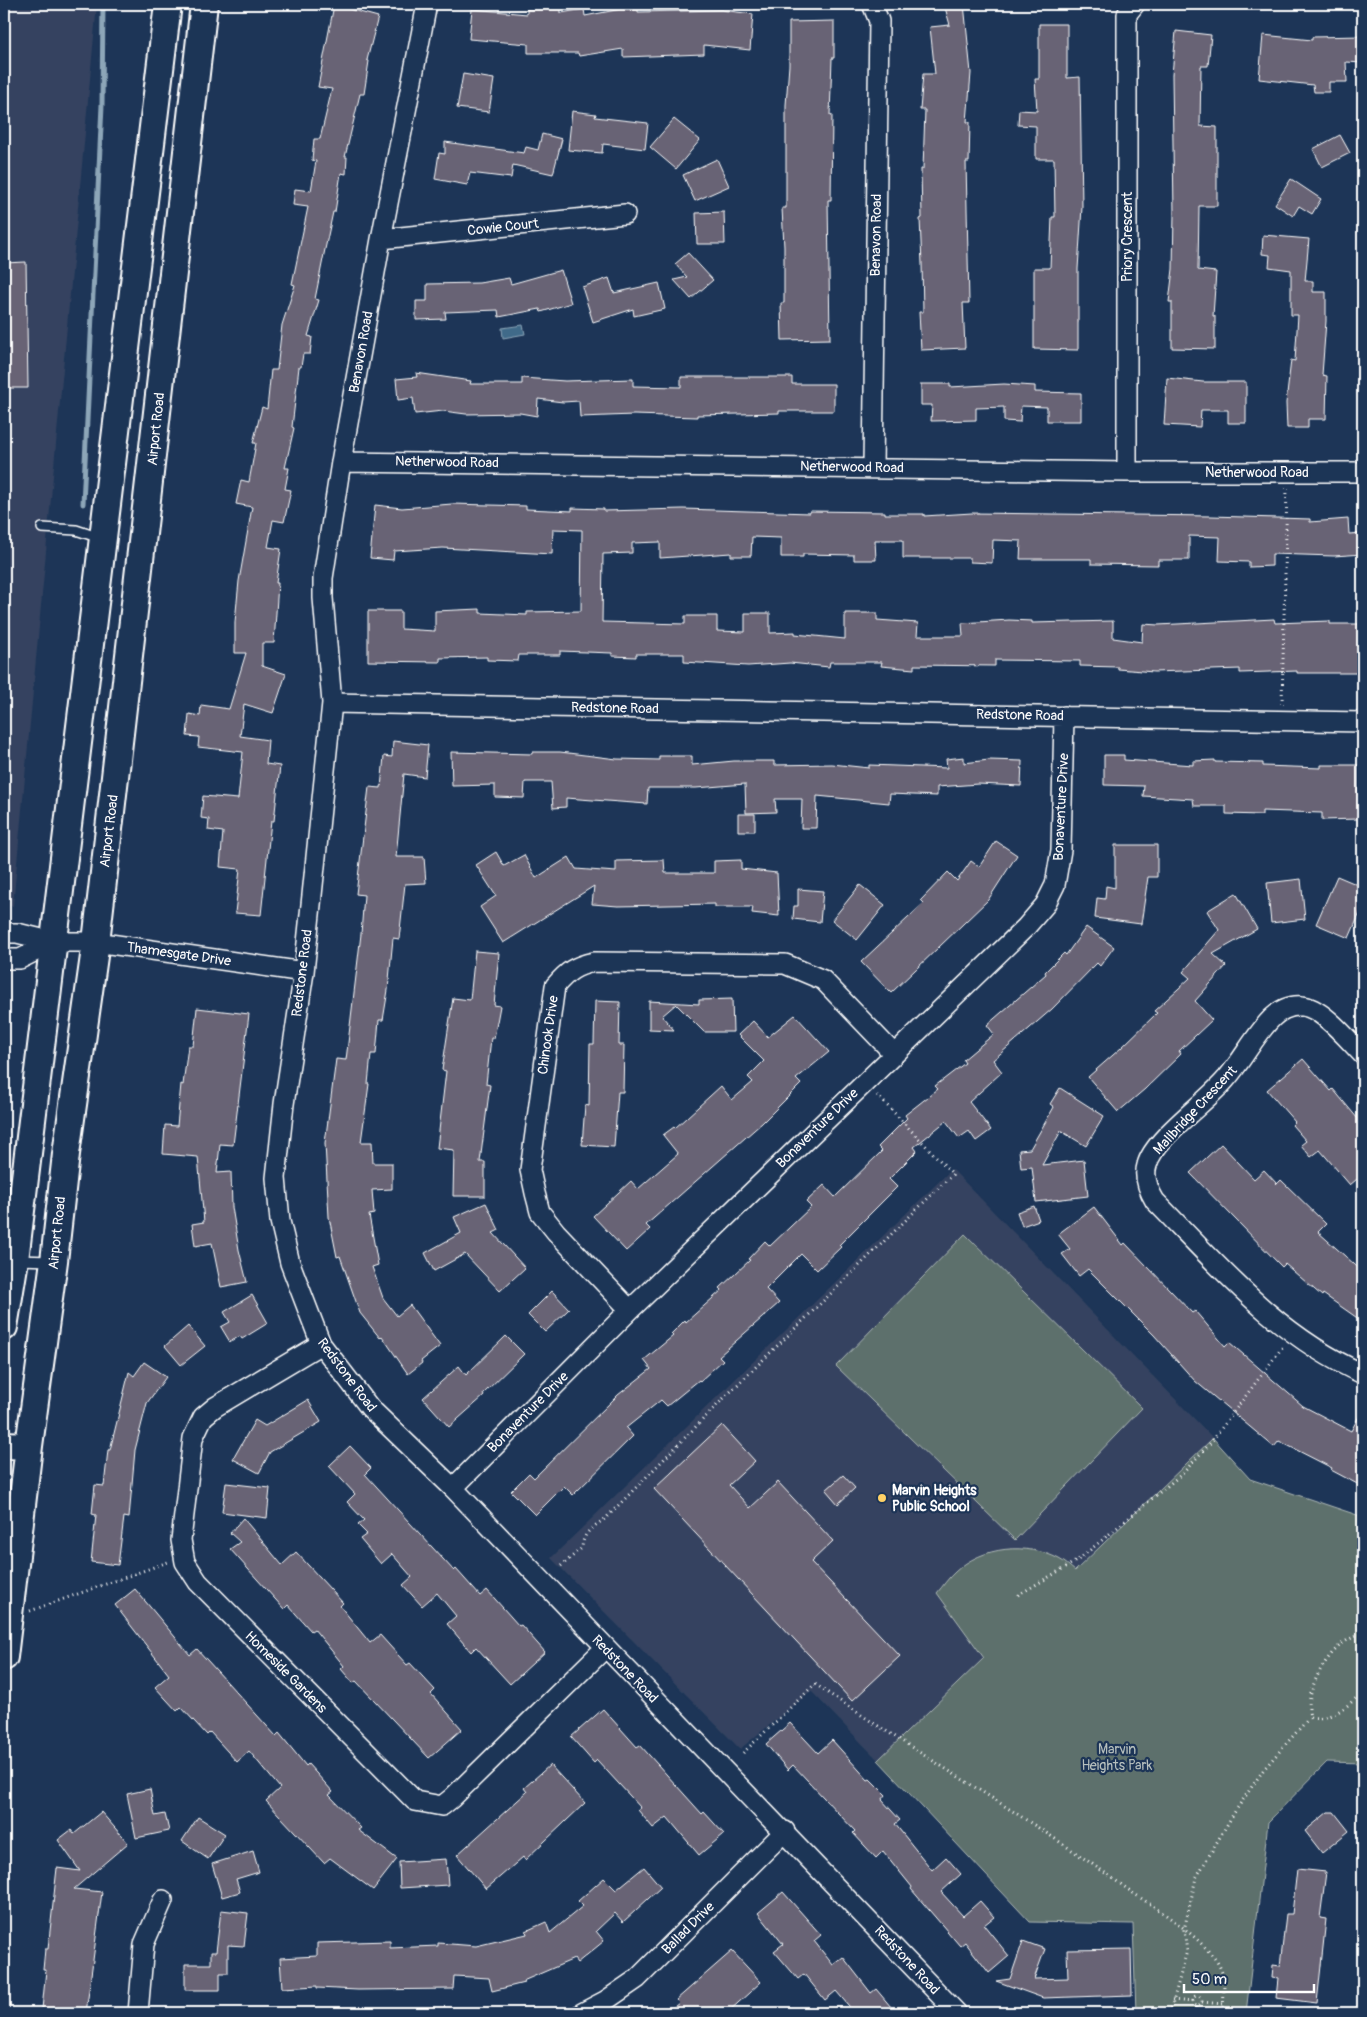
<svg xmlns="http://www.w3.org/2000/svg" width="1367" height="2017" viewBox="0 0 1367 2017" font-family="Pangolin,sans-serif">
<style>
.built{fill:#344360}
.green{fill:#5d706c;stroke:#aeb8b6}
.water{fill:#416a89;stroke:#8da6b8}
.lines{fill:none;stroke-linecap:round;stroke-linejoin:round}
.stream{stroke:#8da6b8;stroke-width:5}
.building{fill:#686375;stroke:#fff}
.lane-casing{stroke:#fff;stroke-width:12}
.street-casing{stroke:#fff;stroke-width:22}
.secondary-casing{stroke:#fff;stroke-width:30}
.path{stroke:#fff;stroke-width:3;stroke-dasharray:1 4;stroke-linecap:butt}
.lane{stroke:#1d3557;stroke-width:9}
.street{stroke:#1d3557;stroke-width:19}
.secondary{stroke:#1d3557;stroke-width:26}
.poi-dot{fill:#ffd166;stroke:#1d3557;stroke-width:2}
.labels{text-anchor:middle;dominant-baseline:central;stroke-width:4.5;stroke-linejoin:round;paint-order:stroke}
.street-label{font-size:14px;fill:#fff;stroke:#1d3557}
.poi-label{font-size:14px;font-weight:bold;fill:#fff;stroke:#1d3557;text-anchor:start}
.park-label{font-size:14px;fill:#b6bfbd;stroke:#1d3557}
</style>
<rect width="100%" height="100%" fill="#1d3557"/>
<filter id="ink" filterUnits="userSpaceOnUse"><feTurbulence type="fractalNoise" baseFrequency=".02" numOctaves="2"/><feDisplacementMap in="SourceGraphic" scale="10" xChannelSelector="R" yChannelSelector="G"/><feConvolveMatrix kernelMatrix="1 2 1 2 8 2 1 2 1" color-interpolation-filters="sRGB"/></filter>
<g filter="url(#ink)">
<path class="built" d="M4,4h93l-84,902 -9,1z
M952,1169l261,269 -335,322 -67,-69 -71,58 -189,-191z"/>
<path class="green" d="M965,1234l177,174 -127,132 -179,-174z
M1213,1438l37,41 113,38v246l-36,-1 -59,60 -22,191h-110l-3,-89 -103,-2 -152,-162 106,-102 -47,-65c6,-7 11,-15 18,-21 27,-26 72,-30 104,-13 6,3 11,8 16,12z"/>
<path class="water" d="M523,325l2,9 -22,4 -1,-10z"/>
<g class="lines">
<path class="stream" d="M83,504l19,-399 1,-101"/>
</g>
<path class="building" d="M944,4h20l7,69 -4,49h3l-1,40h-3l3,141h-6l2,45 -44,2 -2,-38h4l-1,-48 -2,-45 2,-1 -1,-49h2l2,-59h-5l3,-36h12l-5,-47 20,-2z
M334,5l44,12 -11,43 2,1 -5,33h-4l-15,63h2l-1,17 -5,-1 -6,39h-2l-9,42 -9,45 4,1 -11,36 4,1 -2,17h-7l-2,13h-2l-7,60 2,1 -9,40h4l-4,21 6,1 -7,32 -11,-2 -5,27 13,2 -5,34h2l-4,60h-12v23l24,8 -13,39 -29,-9 -4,32 28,4 -2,24 14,2 -6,55h-3l-10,94 -26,-2 5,-44 -20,-2 3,-35 -15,-2 1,-11 -8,-1 2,-22 35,3 5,-47 -45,-5 1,-10 -12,-1 2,-22 11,2 1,-11 28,4 17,-56h-11v-31l4,-41 13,-74 -16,-3 5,-24 8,2 7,-39h-3l9,-36 5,2 4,-39h6l5,-45 13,-40 -3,-1 16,-77 -15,-2 2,-16 16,2 5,-30 -4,-1 2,-21h6l12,-50 -14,-2z
M472,9l55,5v-5h34v4l23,-4 1,7 36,-7h17v3l83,-2 32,4 -3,36 -46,-5v9l-81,3v-8l-44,7 -1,-3h-50v-9l-59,-5z
M834,21v37h-2l-2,57h2l-1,85h-3l2,139 -48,1 -1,-37h3v-56l-2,-39h4v-103l3,-40v-43z
M1039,24h28v54l13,-1 2,130 -4,62v81l-44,-1v-81h16l2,-51h3l-1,-58h-18v-33l-18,-1 1,-15 18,1 -2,-32h4z
M1176,31l35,4 -3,31h-7l-1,60 17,1v79h-18l-1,64 18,2 -3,44h2v33l-43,-1v-46h-3l4,-33 1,-55 -2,-139z
M1263,35l49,5v-3l51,-1v27l-17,-1 1,20h-18v10h-15l-1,-7 -54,-6z
M463,74l31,5 -5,33 -32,-4z
M572,111l24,3 -1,3 53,6 -3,26 -42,-5 -1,9 -34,-3z
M674,119l26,21 -24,29 -26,-22z
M542,134l20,5 -9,35 -40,-9 -2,13 -41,-5 -3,12 -32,-6 4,-26 6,1v-12l79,11 2,-6 12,3z
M1340,135l10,18 -28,14 -9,-18z
M717,159l12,27 -34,15 -12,-26z
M1291,179l30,20 -9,15 -13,-8 -6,10 -18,-12z
M724,212l1,32h-28l-1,-31z
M1263,235l46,4 -4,42h8v11h13v29l-4,54 5,1 -1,43h-18v9h-21l-1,-25 5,-43 4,1 3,-46h-7v-45l-22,-3 1,-12 -8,-1z
M688,253l25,27 -22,19 -17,-19 13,-3 -12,-13z
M26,262l2,126h-24v-125z
M561,270l10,33 -30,9 -1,-3 -41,8 -1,-7 -53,2 1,7 -30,1v-19h11v-17l52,-1 30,-5 2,6z
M609,278l5,15 45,-10 6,26 -31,7 -1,-7 -40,13 -11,-35z
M416,373l55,8 -1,3h52v-6l43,3 68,-2v7l48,1v-10h111v7h42v27h-55v2l-82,2v2l-63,-2 -54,2 -1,-16 -16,1 -25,-3 -1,17 -17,-3 -54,1 -23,-3 -28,3 -2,-16 -15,2 -2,-21 21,-2z
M1167,378l36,4h43v41h-18v-13h-27l-1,17 -36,-2z
M921,384h29v3l54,-3 31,2v6l46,1v28h-34v-14l-26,-1 -1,16 -16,-1v-14l-28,1v12l-45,1 1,-16h-11z
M452,504l74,2v3l46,2v-3l32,1v2l79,-2 127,4v-2l75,1v2h39v2l48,-3 239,3 99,3v3l38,-3 1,15 14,-1v21l-29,2 -62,-2v12l-23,1v-5l-30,-1 1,-24 -31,-1v24h-31v5l-67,-1v-5h-71l1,-18 -28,-1 -1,23 -22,-1v-4h-67v-18h-28l1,20h-22v-5l-51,-1v3h-22v-19l-29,-1 -1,19h-20v-3l-71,5v-16l-28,1v10l-29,1 -1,68 83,2v-8h32v15l28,1v-19h25v20l25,-1v2l50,5v-26h32v7l41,3 -1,13h46l-1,-13 47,-3 23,1v2l81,-2v17l29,4 1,-18 15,1 116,-6 1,4 55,-2v3h33v49h-66v-2l-57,2v-4l-86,3 -36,-3v-2l-38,-1v-5l-85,-1v6l-81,-1v4l-33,-3 1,-4h-52l-1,5 -39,-4 -42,3 -64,-4v-8h-48v3l-24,-1v-3l-52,-2v4h-41l-1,6 -31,-1v-3l-47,1v4l-72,-1v-50h33v18l34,2v-20l45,-2v4l47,2v-3l54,-1 1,-81 -29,-1 -1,25 -109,-6 -49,3 -1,9 -23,-2 5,-53 27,3z
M393,741l35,4 -3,32 -21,-3 -8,83h28l2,26 -21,1 -6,55 -6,-1 -5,52 -5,30h-4l-3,34h-5l-3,30h1l-8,58h11l1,21h19v26l-20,1 2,24 -5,1 9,50 -6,2 11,31 14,18 13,-11 30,41 -19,15 1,2 -14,11 -26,-38 -2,2 -20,-25 -20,-57 -3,1 -8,-40 -4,-74 11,-84 10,1 15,-126 3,-39 -8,-1 13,-107 12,1 3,-32 8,1z
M451,752l81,2v-2h28l57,7 42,1v-4h33v9l42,-4h40v4l58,-1 37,4v-3l78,3 -1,-9 18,-2v6l25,-3 33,1 -1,25 -43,-2 -41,3v9l-47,-2 -1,9 -72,-7 -1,32h-15l1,-29h-27l1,13 -30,1 -1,-29 -49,4h-48l-1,16 -81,-6v9l-13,1 -2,-26h-26l-1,16 -29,-1v-12l-43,1z
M1104,755h20v5l69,5v-4l22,-1v2l48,1v3l58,2v-3h37v54l-36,1v-7l-60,-2v4l-36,-1v-8h-32l-1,-7 -50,-3 1,-10 -40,-1z
M738,814h17v17h-17z
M996,841l21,14 -29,45 -97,93 -30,-31 63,-59 -3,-3 27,-28 9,9 14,-20 8,6z
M1115,845h42v32h-9l-7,47 -46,-6 2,-20 8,1 1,-13 9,2z
M496,852l8,14 20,-11 12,23 33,-21 7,12 40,3v-11l48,-1 1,13h49v-12l27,-1v9l36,4 2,43 -27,-3 1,-6h-38v-3l-97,2 -26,-2 2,-18 -91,57 -23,-36 16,-11 -20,-31z
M1337,876l26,11v19l-14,32 -33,-14z
M1301,879l4,40 -34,4 -4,-40z
M860,885l25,20 -28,35 -25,-20z
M798,889l25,2 -3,31 -27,-3 1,-13h4z
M1236,893l21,36 -44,25 13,12 -31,35 17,19 -33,31 2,3 -36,35 -27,23 -30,-35 33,-29 36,-35 -3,-2 36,-33 -7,-6 36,-42 -12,-19z
M1086,927l28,20 -14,19 -3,-3 -45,46 -59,51 9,12 -33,30 22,28 -15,11 -7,-10 -10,7 -13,-17 -32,26 3,4 -28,28 8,8 -58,58 2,2 -24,23 -16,-16 -35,35 13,14 -60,53 4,4 -23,21 -1,-1 -32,26 -6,-6 -35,28 7,8 -60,59 -9,-9 -29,29 -24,-24 18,-18 5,5 84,-83 33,-26 -7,-9 29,-24 -2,-2 14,-14 1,2 36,-32 -2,-2 30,-28 -2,-1 17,-18 5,5 41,-39 -5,-5 18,-17 11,12 47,-46 -4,-4 29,-29 -2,-3 33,-26 -3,-3 30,-23 -2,-3 31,-26 -7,-9 59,-51 -1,-2 19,-19 2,2z
M475,951l24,2 -5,52 6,1 -6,32h-3l-5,46 4,1 -10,77h5v34h-32l1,-46 -17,-2 9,-77 -4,-1 11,-72 17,2z
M732,999l1,33h-29l-28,-28 -14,12 12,14 -25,-1v-28l50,3v-4z
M595,1001l25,1 -1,43h5l-1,47h-5l-4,55 -32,-2 3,-40 4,1 1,-62h4z
M197,1008l52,6 -16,131 -13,-1 -3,29 14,-1 1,35 7,43 8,32 -26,5 -9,-44 -17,3 -3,-22 12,-2 -6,-65 -35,-3 2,-29 12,1 4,-42 2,1 5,-39h5z
M795,1015l34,37 -33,27 5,5 -39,39 -116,102 4,4 -24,22 -33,-35 38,-35 7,8 40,-35 -15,-19 11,-8 1,1 46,-42 11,14 21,-18 -5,-5 16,-16 -26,-26 15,-14 15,16z
M1303,1059l28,32 2,-2 30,36v49l-13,11 -30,-35 -9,7 -10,-12 5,-4 -14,-16 3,-3 -28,-32z
M1060,1088l44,28 -18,30 -25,-15 -19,34 42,-5 4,36 -52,6 -4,-35 -11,1 -2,-18 11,-1 24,-42 -4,-3z
M1221,1144l33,35 10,-9 13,14 4,-4 45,44 -8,8 45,40v50l-40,-28 -1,2 -37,-32 -3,3 -92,-94z
M486,1203l13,27 -6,3 32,35 -25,23 -35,-37 -31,17 -9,-18 36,-20 -7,-16z
M1034,1206l5,14 -17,6 -5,-14z
M1094,1207l29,38 2,-2 67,70 3,-2 30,35 4,-4 74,64 48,25 12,-22v78l-32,-17 1,-2 -53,-27 -5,6 -79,-66 -41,-46 -66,-66 -9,7 -17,-22 8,-5 -12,-15z
M552,1291l17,18 -24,23 -17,-17z
M252,1295l16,28 -26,16 -2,-3 -10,6 -9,-15 9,-5 -6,-10z
M188,1326l17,20 -24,19 -16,-19z
M506,1336l18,18 -41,40 1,2 -35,31 -26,-29 36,-32 7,9z
M144,1362l22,15 -19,26 -12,47 -6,68 -5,-1 -6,48 -27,-3 5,-47 -4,-1 3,-29 9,1 4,-36h2l19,-78 5,4z
M308,1400l13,22 -51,30 -11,21 -26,-14 22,-39 10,6z
M722,1425l33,36 -26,24 21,23 28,-26 55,59 -22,21 89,94 -48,45 -198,-212z
M350,1446l21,22 -6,6 89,97 2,-2 24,27 7,-6 32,36 2,-1 24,27 -35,32 -34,-37 -5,5 -24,-28 9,-8 -19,-23 -15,13 -19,-21 9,-8 -20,-23 -11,10 -21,-25 7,-5 -9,-9 6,-5 -17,-18 8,-8 -26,-28z
M843,1475l12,13 -17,16 -12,-14z
M226,1483l44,5 -3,30 -45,-6z
M243,1518l39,47 14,-13 47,51 -3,3 30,37 10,-8 27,30 3,-2 25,27 -4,4 31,35 -33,29 -73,-77 -3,2 -12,-14 3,-3 -30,-37 -3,2 -23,-26 -4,4 -54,-60 10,-7 -10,-9z
M135,1589l55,66 7,-6 79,87 3,-3 27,33 2,-2 25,28 -4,3 32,33 -3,2 39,29 -24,31 -43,-32 -6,5 -58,-62 14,-13 -31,-37 -12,11 -27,-30 -3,3 -26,-28 -4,4 -22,-24 14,-12 -54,-70z
M603,1709l34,38 3,-2 62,69 2,-2 20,22 -25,21 -32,-38 -14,11 -15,-18 3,-2 -44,-48 -3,3 -23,-26z
M790,1723l28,30 14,-13 36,40 2,-1 16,16 -4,5 18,20 -5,4 37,46 14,-13 15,17 -20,18 22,24 17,-15 14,16 -10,8 25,31 -20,17 -24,-31 -5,4 -49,-57 1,-2 -29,-36 -7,7 -23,-25 2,-2 -62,-66 -5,5 -22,-26z
M550,1765l35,38 -60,57 -2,-3 -37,32 -29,-34 70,-63 -3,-4z
M150,1789l5,27 10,-2 4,17 -33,7 -9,-44z
M101,1812l27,31 -54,46 28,3 -16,121h-19v-2l-25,-2 4,-39h-3l2,-21h3l9,-81 23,3 -22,-31 13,-10 3,4z
M1328,1812h6l15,19 -27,22 -17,-22z
M198,1817l27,17 -17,25 -26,-18z
M253,1851l6,21 -23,7 4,13 -18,5 -10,-33z
M446,1859l2,26 -48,3 -1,-26z
M644,1867l17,20 -38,35 -8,-9 -19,18 8,10 -27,22 -3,-4 -51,22 1,2 -32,8 -3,-13 -35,-2 -1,13 -95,1 -41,-2v-2l-35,2 -2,-30 37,-2v-13l73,-2v7l48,-2v-3l38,3 51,-12 -1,-3 20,-9 4,11 33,-27 -5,-5 26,-23 12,12z
M1297,1869l29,3 -6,46 6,1 -9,84 -41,-5 2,-19 -6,-1 1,-13 7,1 6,-52h6z
M783,1892l38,43 -7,6 19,24 10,-8 28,36 5,-4 20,24h-41l-19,-22 -11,9 -21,-26 -6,5 -24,-28 9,-7 -25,-31z
M221,1910l27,3 -4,33 -16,-1v28h-8v17h-35v-26h26v-12h5z
M1023,1941l22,8 -11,30 34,-1 -1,-28 64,-1 1,46 -89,3 -47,-17 14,-2z
M732,1951l29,31 -34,31h-61l13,-10 -3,-3z"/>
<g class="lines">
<defs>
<path id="lane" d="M42,528l34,2 24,8
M17,1260l35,1"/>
<path id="street" d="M427,4l-46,235 -40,223 -18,116v20l9,105 -28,269 -20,132 -8,74 4,43 10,42 31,81 49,64 83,80 504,525
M872,4l7,17 -6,446
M381,239l244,-25
M341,462l786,10h236
M1127,472v-458l8,-10
M332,703l1031,19
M4,933h13l37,9h42l208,30
M4,959h16l34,-17
M1363,1055c-13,-13 -41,-48 -61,-49 -12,-1 -21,3 -30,12 -18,18 -29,42 -46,61 -19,23 -72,59 -79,86 -4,13 2,26 8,36 66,67 121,134 208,173
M630,1310l-74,-78 -16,-20 -5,-19 -5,-23 25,-184c13,-15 20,-20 39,-24l191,2 38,16 71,74
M321,1344l-106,63 -12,10 -10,21 -12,102 4,22 13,20 217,219 27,5 10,-8 153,-150
M453,1488l177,-178 396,-383 19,-22 10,-20 6,-35 3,-134
M138,2013l6,-69 19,-44
M582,2013l23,-12 32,-22 148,-148"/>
<path id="secondary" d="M4,1327l11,-67 153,-1256
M4,1445l25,1
M4,1657l25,-211 25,-185 12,-107 30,-212 108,-938"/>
</defs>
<use href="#lane" class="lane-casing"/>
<use href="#street" class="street-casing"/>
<use href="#secondary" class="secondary-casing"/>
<path class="path" d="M1282,704l5,-216
M561,1566l21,-18c1,-16 11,-21 23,-29l121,-123 227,-222 -76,-79
M1018,1595l60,-35 105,-87 28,-31 73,-97
M30,1611l138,-49
M1310,1717c20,5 40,-12 53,-26
M743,1753l72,-69c102,70 211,131 311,204 30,21 66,41 89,71 13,17 8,35 8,54
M1192 2001a5 5 0 1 1 10 0a5 5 0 1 1-10 0Z
M1172,2000l20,2
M1202,2002l21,2
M1170,2013l17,-62 -3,-21 12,-52 38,-65 30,-44 46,-52c-7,-28 23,-80 53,-82
M1196,2013v-6"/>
<use href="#lane" class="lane"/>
<use href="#street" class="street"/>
<use href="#secondary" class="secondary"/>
</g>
</g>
<circle class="poi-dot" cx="882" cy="1498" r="5"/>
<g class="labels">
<g class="street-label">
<text transform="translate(503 227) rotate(-6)">Cowie Court</text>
<text transform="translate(876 235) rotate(-89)">Benavon Road</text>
<text transform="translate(1127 237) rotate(-90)">Priory Crescent</text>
<text transform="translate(361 352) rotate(-80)">Benavon Road</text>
<text transform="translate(156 429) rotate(-84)">Airport Road</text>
<text transform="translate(447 462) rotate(1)">Netherwood Road</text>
<text transform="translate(852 467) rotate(1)">Netherwood Road</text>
<text x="1257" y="472">Netherwood Road</text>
<text transform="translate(615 708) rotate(1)">Redstone Road</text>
<text transform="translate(1020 715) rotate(1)">Redstone Road</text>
<text transform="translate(1061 807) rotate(-87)">Bonaventure Drive</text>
<text transform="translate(109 831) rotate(-83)">Airport Road</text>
<text transform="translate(179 954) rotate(8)">Thamesgate Drive</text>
<text transform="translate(302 973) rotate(-83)">Redstone Road</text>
<text transform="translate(548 1035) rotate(-82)">Chinook Drive</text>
<text transform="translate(1195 1110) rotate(-47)">Mallbridge Crescent</text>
<text transform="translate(817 1128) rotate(-44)">Bonaventure Drive</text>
<text transform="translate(57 1233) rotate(-84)">Airport Road</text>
<text transform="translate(347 1375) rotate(53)">Redstone Road</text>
<text transform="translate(528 1412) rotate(-45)">Bonaventure Drive</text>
<text transform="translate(625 1669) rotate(46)">Redstone Road</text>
<text transform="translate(286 1672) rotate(45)">Homeside Gardens</text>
<text transform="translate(688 1928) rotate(-45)">Ballad Drive</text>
<text transform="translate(907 1960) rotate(47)">Redstone Road</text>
</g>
<g class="poi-label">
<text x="892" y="1490">Marvin Heights<tspan x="892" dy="16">Public School</tspan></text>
</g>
<g class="park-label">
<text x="1117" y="1749">Marvin<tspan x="1117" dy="16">Heights Park</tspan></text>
</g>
</g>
<rect width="1367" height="2017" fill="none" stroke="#1d3557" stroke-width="20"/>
<rect x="10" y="10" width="1347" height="1997" fill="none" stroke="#fff" stroke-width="2" filter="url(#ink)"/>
<path d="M1184 1984v8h130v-8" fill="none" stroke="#ffffff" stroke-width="2.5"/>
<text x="1192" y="1984" font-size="15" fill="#ffffff" stroke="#1d3557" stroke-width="4" paint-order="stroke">50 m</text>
</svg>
